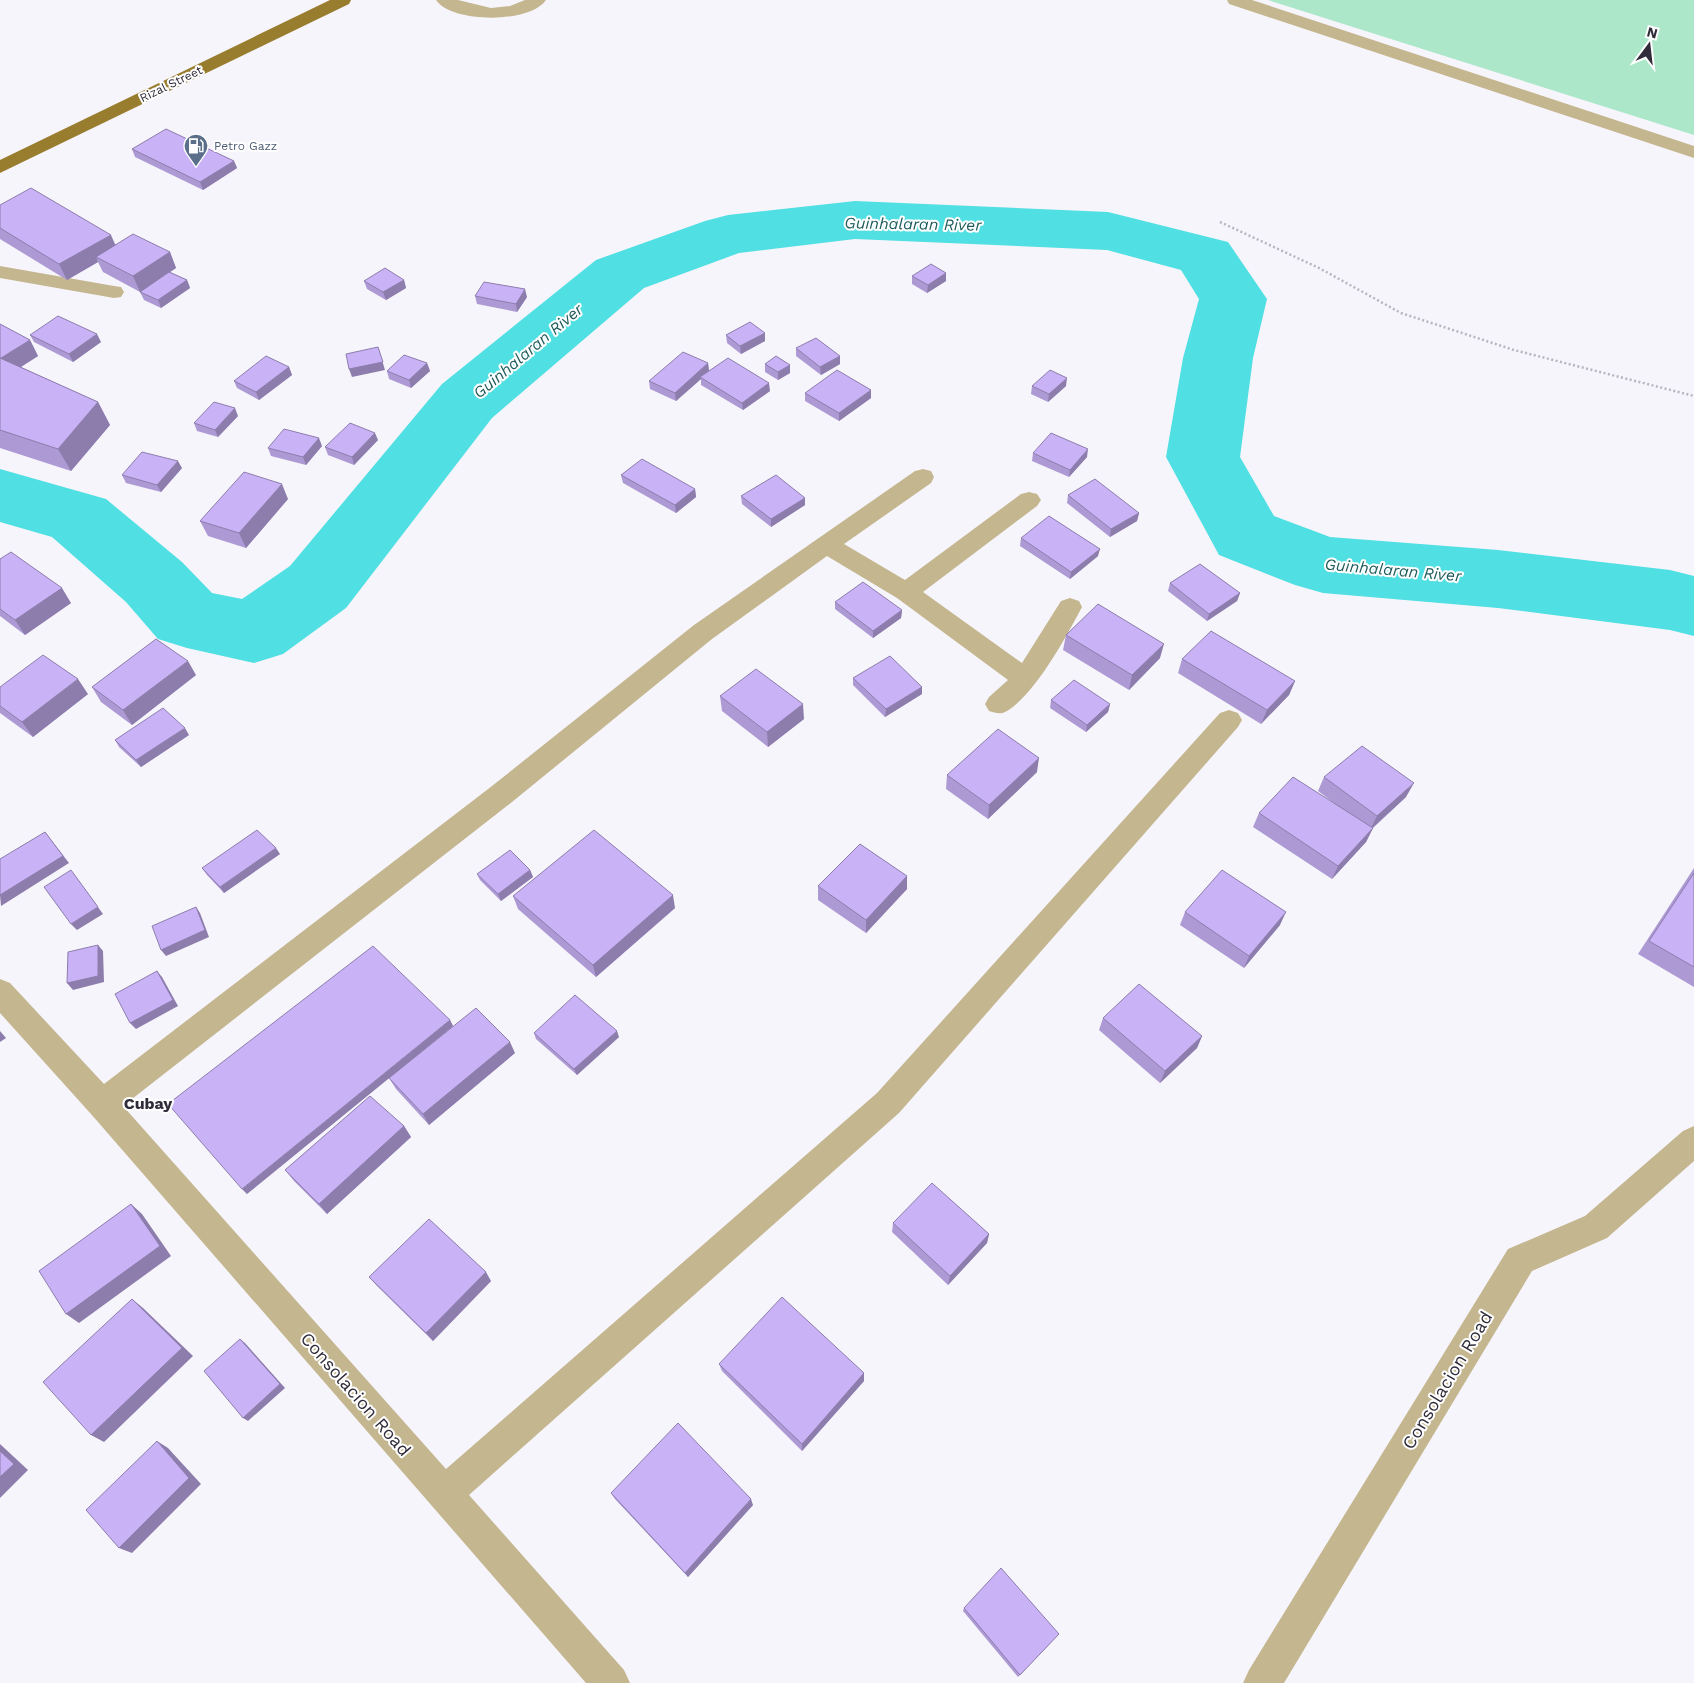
<svg xmlns="http://www.w3.org/2000/svg" width="1694" height="1683" viewBox="0 0 1694 1683" font-family="'Work Sans',sans-serif">
<style>
.green{fill:#abe7c8}
.water{fill:#50dfe2}
.lines{fill:none;stroke-linecap:round;stroke-linejoin:round}
.river{fill:#50dfe2;fill-rule:evenodd}
.path{stroke:#b7b4bd;stroke-width:2.5;stroke-dasharray:2 2.5;stroke-linecap:butt}
.lane{fill:#c4b68f;fill-rule:evenodd}
.street{fill:#c4b68f;fill-rule:evenodd}
.primary{fill:#987d2e;fill-rule:evenodd}
.wall{fill:#ad9ad4}
.shaded-wall{fill:#8d7dac}
.building{fill:#c9b3f6;stroke:#8d7dac}
.labels{text-anchor:middle;dominant-baseline:central;stroke-width:4;stroke-linejoin:round;paint-order:stroke}
.far-street-label{font-size:12px;fill:#302c39;stroke:#fff}
.far-service-label{font-size:12px;fill:#4e5e75;stroke:#fff;text-anchor:start}
.water-label{font-size:16px;font-style:italic;fill:#215c5d;stroke:#fff}
.neighbourhood-label{font-size:16px;font-weight:bold;fill:#302c39;stroke:#fff}
.near-street-label{font-size:18px;fill:#302c39;stroke:#fff}
</style>
<rect width="100%" height="100%" fill="#f7f5fc"/>
<path class="green" d="M1268,0h426v135z"/>
<path class="water" d="M0,474l59,16 50,33 -21,12 -73,-25 -15,-2z"/>
<g class="lines">
<path class="river" d="M855,201l253,11 120,30 39,57 -14,59 -13,99 34,59 56,21 168,13 172,20 24,6v60l-24,-6 -172,-22 -175,-15 -28,-8 -76,-30 -53,-98 17,-99 16,-59 -18,-29 -74,-20 -252,-11 -116,14 -95,35 -152,130 -146,190 -63,46 -29,9 -67,-15 -29,-9 -32,-37 -74,-65 -52,-15v-53l106,30 76,63 30,31 30,6 48,-33 152,-182 154,-124 109,-39 23,-6z"/>
<path class="path" d="M1220,222l99,46 82,45 113,37 180,46"/>
<path class="lane" d="M0,266l114,20 7,1 3,5 -3,5 -7,1 -114,-20z"/>
<path class="street" d="M436,0h22l33,8 19,-2 15,-6h21c-16,24 -95,23 -110,0z
M1227,0h25l442,146v12l-465,-154z
M923,469l8,2 3,6 -3,6 -87,61 61,36 116,-86 8,-2 8,2 4,6 -4,6 -114,86 99,71 39,-62 9,-3 9,3 3,6c-16,30 -46,86 -75,104 -6,4 -12,2 -18,0l-4,-7 4,-7 19,-17 -111,-82 -70,-42 -115,83 -200,163 -389,304 323,363 431,-376 343,-380 9,-3 9,3 4,7 -4,7 -339,386 -430,382 155,175 6,13h-44l-495,-569 -91,-101v-34l10,4 94,101 388,-298 202,-161 221,-154z
M1694,1126v35l-87,77 -75,33 -248,412h-41l6,-13 259,-421 77,-33 98,-85z"/>
<path class="primary" d="M330,0h21l-2,4 -349,169v-13z"/>
</g>
<path class="wall" d="M132,149l102,12 3,7 -34,22 -68,-33z
M0,205l115,39 55,8 6,16 -6,4 17,8 3,8 -29,20 -17,-8 -4,-8 -37,-20 -5,-10 -31,18 -67,-41z
M946,273v8l-19,12 -15,-9v-8z
M404,280l2,8 -20,12 -19,-11 -3,-8z
M475,296l52,1 -10,15 -40,-8z
M0,324l30,16 8,16 -17,11 77,35 12,23 -39,46 -71,-23z
M30,335l71,7 -28,20 -39,-20z
M726,335l39,6 -24,13 -14,-11z
M796,348l44,16 -19,11 -25,-19z
M427,363l3,8 -19,17 -22,-9 -2,-8z
M708,363l1,8 61,20 -27,19 -42,-25v-6l-25,22 -26,-12 -1,-8z
M765,364l25,1v8l-12,7 -13,-8z
M289,367l3,8 -33,25 -22,-12 -3,-7z
M1032,386h34l-18,16 -17,-8z
M805,393l66,5 -32,23 -34,-20z
M238,416l-20,21 -21,-6 -3,-8z
M378,440l-24,25 -26,-10 -3,-8z
M322,446l-16,19 -35,-9 -3,-8z
M1033,453l54,4 -18,20 -37,-16z
M182,468l-21,24 -35,-9 -4,-8z
M621,475l74,14 1,8 -20,16 -53,-30z
M1068,495l71,18 -2,8 -27,16 -43,-34z
M741,496l64,2v7l-34,22 -29,-23z
M288,499l-42,49 -38,-12 -8,-15z
M1021,538l77,18 -28,23 -50,-33z
M0,559l71,44 -46,32 -25,-19z
M1170,583l70,10 -3,8 -30,20 -39,-30z
M835,602l67,8 -1,8 -28,20 -38,-29z
M1066,635l94,23 -31,32 -66,-40z
M1182,659l113,22 -6,14 -28,29 -83,-51z
M196,675l-64,50 -31,-23 -9,-15z
M853,678l69,9v7l-37,23 -32,-32z
M0,687l88,7 -55,43 -33,-24z
M720,696l84,23 -36,28 -46,-36z
M1051,700l59,4 -2,8 -22,20 -36,-24z
M189,735l-48,32 -22,-20 -4,-7z
M1037,772l-49,47 -42,-30 1,-14z
M1324,777l82,20 -33,31 -7,14 -34,37 -79,-52 6,-14 75,-10 -16,-12z
M280,854l-56,39 -17,-18 -5,-7z
M1694,868v119l-56,-33z
M530,870l3,7 -32,24 -21,-21 -3,-6z
M907,876v13l-41,44 -48,-33v-14z
M513,896l162,12 -79,69 -78,-68z
M1185,912l95,13 -36,43 -64,-43z
M1103,1018l99,18 -5,12 -37,35 -61,-53z
M450,1020l3,6 -48,39 110,-12 -86,72 -33,-36 -7,-11 -142,116z
M534,1033l85,4 -42,38 -41,-36z
M404,1126l7,11 -84,77 -33,-33 -9,-11z
M893,1223l96,11 -2,9 -39,42 -56,-53z
M369,1277l122,4 -58,60 -56,-55z
M719,1364l145,9v8l-62,70 -80,-80z
M611,1493l142,12 -65,72 -73,-78z
M964,1608l95,26 -41,43 -55,-66z"/>
<path class="shaded-wall" d="M234,161l3,7 -34,22 -3,-8z
M111,235l7,16 -22,6 2,5 -31,18 -8,-16z
M170,252l6,16 -36,24 -7,-16z
M946,273v8l-19,12 1,-8z
M187,280l3,8 -29,20 -3,-8z
M404,280l2,8 -20,12 -3,-8z
M525,289l2,8 -10,15 -1,-8z
M765,333v8l-24,13 -1,-8z
M97,334l4,8 -28,20 -4,-8z
M30,340l8,16 -38,24v-21z
M378,347l7,23 -33,7 -3,-8z
M840,356v8l-19,11 -1,-8z
M427,363l3,8 -19,17 -2,-8z
M708,363l1,8 -9,6 1,2 -25,22 -1,-8z
M790,365v8l-12,7v-8z
M289,367l3,8 -33,25 -3,-8z
M1067,378l-1,8 -18,16 1,-8z
M769,383l1,8 -27,19 -1,-7z
M871,390v8l-32,23v-8z
M98,402l12,23 -39,46 -13,-22z
M235,408l3,8 -20,21 -3,-7z
M375,433l3,7 -24,25 -2,-8z
M319,438l3,8 -16,19 -3,-8z
M1088,449l-1,8 -18,20 1,-7z
M178,461l4,7 -21,24 -4,-7z
M282,484l6,15 -42,49 -7,-15z
M695,489l1,8 -20,16 -1,-8z
M805,498v7l-34,22v-8z
M1139,513l-2,8 -27,16 1,-8z
M1100,549l-2,7 -28,23 1,-7z
M62,588l9,15 -46,32 -10,-15z
M1240,593l-3,8 -30,20 2,-7z
M902,610l-1,8 -28,20v-7z
M1164,644l-4,14 -31,32 3,-15z
M188,661l8,14 -64,50 -9,-15z
M78,679l10,15 -55,43 -11,-15z
M1295,681l-6,14 -28,29 6,-14z
M922,687v7l-37,23 1,-8z
M803,704l1,15 -36,28 -1,-15z
M1110,704l-2,8 -22,20 1,-7z
M185,728l4,7 -48,32 -5,-7z
M1039,758l-2,14 -49,47 1,-14z
M1414,783l-8,14 -36,33 7,-14z
M1373,828l-7,14 -34,37 6,-13z
M45,832l24,31 -68,43 -1,-11z
M276,848l4,6 -56,39 -4,-6z
M530,870l3,7 -32,24 -3,-7z
M907,876v13l-41,44v-13z
M76,877l27,37 -26,16 -6,-6z
M673,895l2,13 -79,69 -3,-12z
M196,907l4,6 9,24 -43,19 -5,-6z
M1286,912l-6,13 -36,43 5,-12z
M98,945l5,6 1,31 -31,8 -6,-7z
M157,971l5,6 16,29 -42,23 -6,-6z
M450,1020l3,6 -206,168 -5,-5z
M0,1031l6,7 -6,4z
M617,1031l2,6 -42,38 -3,-6z
M1202,1036l-5,12 -37,35 5,-12z
M510,1042l5,11 -86,72 -6,-11z
M404,1126l7,11 -84,77 -8,-10z
M131,1204l11,10 29,42 -92,67 -13,-9z
M989,1234l-2,9 -39,42 2,-9z
M486,1272l5,9 -58,60 -7,-8z
M132,1299l11,9 50,48 -89,86 -13,-7z
M240,1339l5,4 40,45 -37,33 -5,-3z
M864,1373v8l-62,70v-7z
M157,1441l11,7 33,36 -69,69 -13,-5z
M0,1444l28,26 -28,28z
M751,1499l2,6 -65,72 -3,-4z"/>
<path class="building" d="M166,129l68,32 -34,21 -68,-33z
M31,188l80,47 -52,29 -59,-36v-23z
M133,234l37,18 -37,24 -37,-19z
M931,264l15,9 -18,12 -16,-9z
M385,268l19,12 -21,12 -19,-11z
M169,272l18,8 -29,20 -18,-8z
M484,282l41,7 -9,15 -41,-8z
M58,316l39,18 -28,20 -39,-19z
M750,322l15,11 -25,13 -14,-11z
M0,324l30,16 -29,18h-1z
M816,338l24,18 -20,11 -24,-19z
M378,347l5,15 -34,7 -3,-15z
M683,352l25,11 -33,30 -26,-12z
M404,355l23,8 -18,17 -22,-9z
M266,356l23,11 -33,25 -22,-11z
M776,356l14,9 -12,7 -13,-8z
M0,358l98,44 -40,47 -58,-19z
M728,358l41,25 -27,20 -42,-26z
M837,370l34,20 -32,23 -34,-20z
M1050,370l17,8 -18,16 -17,-8z
M214,402l21,6 -20,22 -21,-7z
M350,423l25,10 -23,24 -27,-10z
M284,429l35,9 -16,19 -35,-9z
M1051,433l37,16 -18,21 -37,-17z
M142,452l36,9 -21,24 -35,-10z
M642,459l53,30 -20,16 -54,-30z
M244,472l38,12 -43,49 -39,-12z
M776,475l29,23 -34,21 -30,-23z
M1095,479l44,34 -28,16 -43,-34z
M1049,516l51,33 -29,23 -50,-34z
M11,552l51,36 -47,32 -15,-11v-50z
M1200,564l40,29 -31,21 -39,-31z
M863,582l39,28 -29,21 -38,-29z
M1098,604l66,40 -32,31 -66,-40z
M1211,631l84,50 -28,29 -85,-51z
M156,639l32,22 -65,49 -31,-23z
M43,655l35,24 -56,43 -22,-16v-19z
M890,656l32,31 -36,22 -33,-31z
M756,669l47,35 -36,28 -47,-36z
M1074,680l36,24 -23,21 -36,-25z
M163,708l22,20 -49,32 -21,-20z
M998,729l41,29 -50,47 -42,-30z
M1362,746l52,37 -37,33 -53,-39z
M1293,777l80,51 -35,38 -79,-53z
M257,830l19,18 -56,39 -18,-19z
M594,830l79,65 -80,70 -80,-69z
M45,832l18,24 -63,39v-36z
M860,844l47,32 -41,44 -48,-34z
M510,850l20,20 -32,24 -21,-20z
M71,870l27,37 -27,17 -27,-37z
M1222,870l64,42 -37,44 -64,-44z
M1694,873v94l-45,-26z
M196,907l9,23 -44,20 -9,-24z
M98,945v31l-31,7 1,-31z
M373,946l77,74 -208,169 -74,-85z
M157,971l16,29 -43,23 -15,-29z
M1139,984l63,52 -37,35 -62,-53z
M575,995l42,36 -43,38 -40,-36z
M476,1008l34,34 -87,72 -34,-36z
M370,1096l34,30 -85,78 -34,-34z
M932,1183l57,51 -39,42 -57,-53z
M131,1204l29,42 -94,68 -27,-43z
M429,1219l57,53 -60,61 -57,-56z
M782,1297l82,76 -62,71 -83,-80z
M132,1299l50,49 -91,87 -48,-53z
M240,1339l40,45 -37,34 -39,-47z
M678,1423l73,76 -66,74 -74,-80z
M157,1441l32,37 -70,70 -33,-38z
M0,1451l14,13 -14,13z
M1001,1568l58,66 -39,41 -56,-67z"/>
<defs>
<symbol id="fuel-pin" viewBox="-11 -11 22 30"><path d="M0 17L-7.5 6A9.5 9.5 0 1 1 7.5 6Z" fill="#5c6f8a" stroke="#fff"/><path d="M-5.5-6h7V0h2V4h1.3V-2.5L3-4.5l.8-.8L6-3V5H2.5V1h-1V6h-7ZM-4.2-4.7v3.2H.2V-4.7Z" fill="#fff"/></symbol>
</defs>
<g fill-rule="evenodd">
<use href="#fuel-pin" x="182" y="132" width="28" height="38"/>
</g>
<g class="labels">
<g class="far-street-label">
<text transform="translate(171 84) rotate(-26)">Rizal Street</text>
</g>
<g class="far-service-label">
<text x="214" y="146">Petro Gazz</text>
</g>
<g class="water-label">
<text transform="translate(913 224) rotate(1)">Guinhalaran River</text>
<text transform="translate(528 351) rotate(-40)">Guinhalaran River</text>
<text transform="translate(1393 570) rotate(5)">Guinhalaran River</text>
</g>
<g class="neighbourhood-label">
<text x="148" y="1103">Cubay</text>
</g>
<g class="near-street-label">
<text transform="translate(1447 1380) rotate(-59)">Consolacion Road</text>
<text transform="translate(356 1394) rotate(49)">Consolacion Road</text>
</g>
</g>
<g transform="translate(1649 45) rotate(15)" stroke="#ffffff" stroke-width="4" paint-order="stroke">
<path d="M0-4L9 19L0 12L-9 19Z" fill="#302c39"/>
<text y="-8" font-size="14" font-weight="bold" text-anchor="middle" fill="#302c39">N</text>
</g>
</svg>
